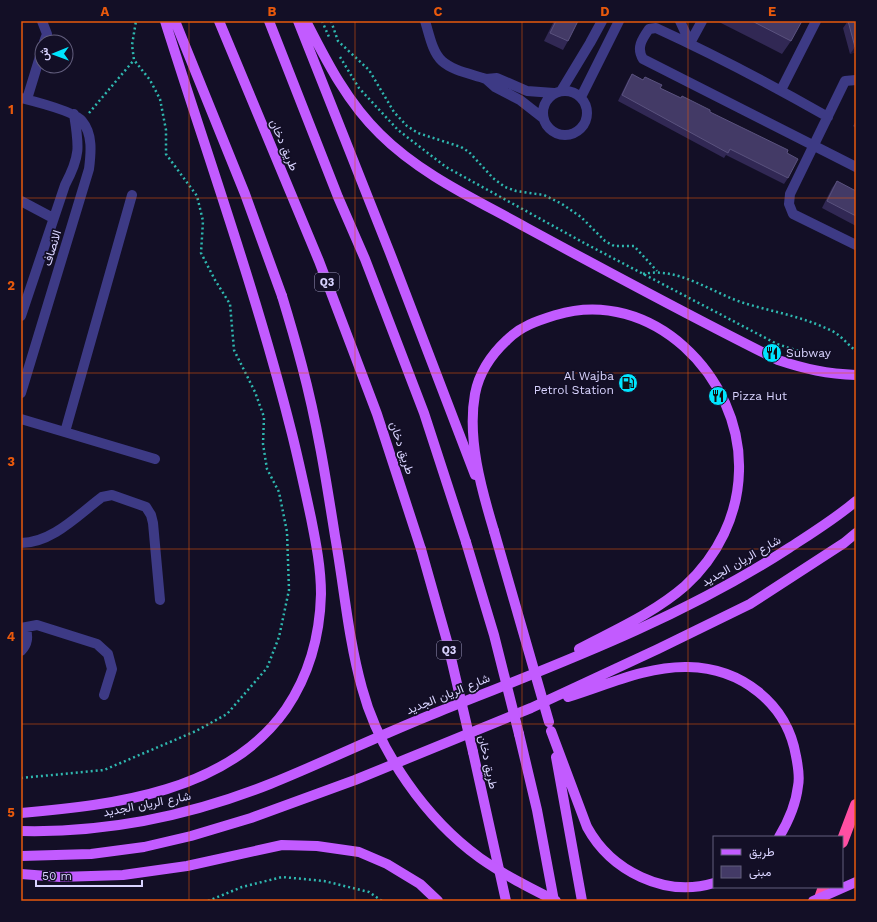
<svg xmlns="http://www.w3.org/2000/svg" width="877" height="922" viewBox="0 0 877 922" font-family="'Work Sans',Vazirmatn,sans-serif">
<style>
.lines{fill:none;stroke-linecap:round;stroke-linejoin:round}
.path{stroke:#2fb8b0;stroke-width:2.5;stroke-dasharray:2 3;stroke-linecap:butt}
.minor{stroke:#3d3a85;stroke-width:10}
.major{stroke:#c25bff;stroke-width:10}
.highway{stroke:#ff4fa3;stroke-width:12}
.major-bridge{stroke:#c25bff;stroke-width:10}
.wall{fill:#312854}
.shaded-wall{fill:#1d163a}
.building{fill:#433a66;stroke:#5a527e}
.grid{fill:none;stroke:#e8590c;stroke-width:1;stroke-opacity:0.55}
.labels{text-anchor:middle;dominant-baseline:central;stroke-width:3.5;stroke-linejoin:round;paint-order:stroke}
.shield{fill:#130f26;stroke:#9e99be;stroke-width:1}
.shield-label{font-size:11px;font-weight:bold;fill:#d9d4ff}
.street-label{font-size:12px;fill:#d9d4ff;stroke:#130f26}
.poi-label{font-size:12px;fill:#d9d4ff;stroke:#130f26;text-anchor:start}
.neatline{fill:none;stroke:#e8590c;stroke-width:1.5}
.grid-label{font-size:13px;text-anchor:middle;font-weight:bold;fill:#e8590c}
</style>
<rect width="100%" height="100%" fill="#130f26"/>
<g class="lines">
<path class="path" d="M322,21l7,16
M331,21l7,20 31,29 25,42 13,14 11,7 43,14 8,5 24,26 12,9 11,4 28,4 18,9 19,13 24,24 9,5h20l23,25
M340,57l19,31 39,42 48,37 140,77 191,100 43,14
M89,113l45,-53
M643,274c36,-8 70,20 104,30 28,8 56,13 83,26 10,4 18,15 26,21
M21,778l83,-8 92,-39 31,-17 40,-46 12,-31 10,-47 -2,-58 -8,-40 -12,-23 -4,-25 1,-27 -9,-25 -21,-42 -4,-46 -15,-24 -14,-27 2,-32 -6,-25 -31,-42v-24l-6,-31 -10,-19 -16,-20 -2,-15 4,-24
M208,901l34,-14 40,-10 42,4 45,11 13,9"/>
<path class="minor" d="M42,21l5,13 -3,8
M425,21c4,12 7,31 17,40 11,10 30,13 44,18
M680,21l10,22
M690,43l12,-22
M856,80l-11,1 -55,113 -1,10 4,10 63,31
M781,90l35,-69
M543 113a22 22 0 1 1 44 0a22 22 0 1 1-44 0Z
M561,91l29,-48 12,-22
M581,97l38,-76
M21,98c12,3 55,14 61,23 11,13 9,32 7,48l-68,224
M27,99l15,-49
M828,117c-56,-32 -113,-62 -172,-89l-7,1c-7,10 -13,19 -6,30l213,108
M543,118l-23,-18 -25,-13 -9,-8 11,-1 30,13 27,2
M21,201l32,17
M21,316l44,-131c16,-30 14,-39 9,-71
M21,419l134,40
M65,432l67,-237
M21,543c31,0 57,-28 81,-46l10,-2 34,12 5,8 2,8 7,77
M21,628l16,-3 60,19 11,10 4,15 -8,26
M21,651c7,-7 7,-14 5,-23"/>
<path class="major" d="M175,21l70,173 37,102
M219,21l100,240 58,153 44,135
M269,21l69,176 27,62 59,154 42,129
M298,21l92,232 85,222
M306,21c21,41 41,81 74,113 41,41 97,66 147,94 83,45 166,90 251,132 27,9 49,14 78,15
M494,531c-13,-43 -27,-93 -19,-137 4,-21 17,-40 32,-54 14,-14 30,-19 49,-25 95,-29 186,62 183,156 -1,44 -21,85 -54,115 -31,27 -70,44 -106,63
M568,697c39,-12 79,-31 120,-30 53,1 99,36 108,89 2,10 4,21 2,30 -2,18 -10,36 -19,51
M551,731l36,96c24,44 78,71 127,56
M519,734l18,76 17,91
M473,752l33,149
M556,757l26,144
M21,813c93,-8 207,-21 265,-104 23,-34 34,-75 35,-115 0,-26 -5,-51 -10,-76 -6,-28 -12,-56 -19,-84 -35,-140 -84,-276 -127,-413
M21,831c85,2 171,-16 249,-47 57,-23 112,-50 168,-72 120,-48 242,-93 351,-164 23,-15 46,-29 67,-47
M21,856l70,-2 53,-7 47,-11 60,-18 104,-38 176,-72 127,-59 92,-45 94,-61 12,-10
M21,874l39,3 63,-2 64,-9 95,-21 35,1 42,6 28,12 33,20 18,17"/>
<path class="highway" d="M842,842l14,-37
M819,901l5,-14"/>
<path class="major-bridge" d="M282,296c7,23 14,47 20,70 15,56 24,113 33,170 9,50 13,102 27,152 17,64 64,131 118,170 24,17 50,30 76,43
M494,531l55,191
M466,542l28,93 25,99
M421,549l26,92 26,111
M813,901l43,-19"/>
</g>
<path class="wall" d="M554,21h24l-10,20 -5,9 -19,-9z
M717,21h85l-11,20 -9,13z
M848,21h8v31l-6,2 -7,-26z
M632,74l11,6 2,-3 15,11 50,24 77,41 1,25 -4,6 -58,-29 -2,3 -106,-57 10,-21z
M856,121v7l-3,-2z
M837,181l19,10v35l-34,-18 10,-20z"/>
<path class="shaded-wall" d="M856,46v6l-6,2 5,-7z"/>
<path class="building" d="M556,21h22l-10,20 -18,-8z
M752,21h50l-11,20z
M848,21h8v25l-1,1z
M632,74l11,6 2,-3 17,8 -2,3 21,10 1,-2 28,14v2l78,38 -1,3 11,6 -10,19 -58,-29 -2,4 -106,-58z
M837,181l19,10v25l-29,-15z"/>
<path class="grid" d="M189,21v880M355,21v880M522,21v880M688,21v880M21,198h835M21,373h835M21,549h835M21,724h835"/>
<defs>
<symbol id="restaurant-disc" viewBox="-11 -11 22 22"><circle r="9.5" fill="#00e5ff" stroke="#130f26"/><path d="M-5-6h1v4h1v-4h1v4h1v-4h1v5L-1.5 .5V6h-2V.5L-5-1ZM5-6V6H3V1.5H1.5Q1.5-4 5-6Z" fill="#111"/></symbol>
<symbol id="fuel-disc" viewBox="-11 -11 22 22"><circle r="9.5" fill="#00e5ff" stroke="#130f26"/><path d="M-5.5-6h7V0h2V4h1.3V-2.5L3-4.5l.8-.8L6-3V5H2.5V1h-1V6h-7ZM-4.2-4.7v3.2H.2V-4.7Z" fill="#111"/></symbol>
</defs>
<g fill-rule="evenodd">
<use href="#restaurant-disc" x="761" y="342" width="22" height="22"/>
<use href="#fuel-disc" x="617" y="372" width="22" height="22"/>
<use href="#restaurant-disc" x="707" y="385" width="22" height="22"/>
</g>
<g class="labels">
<g class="shield">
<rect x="315" y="273" width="24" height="18" rx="3"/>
<rect x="437" y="641" width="24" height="18" rx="3"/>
</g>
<g class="shield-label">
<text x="327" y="282">Q3</text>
<text x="449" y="650">Q3</text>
</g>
<g class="street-label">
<text transform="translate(284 145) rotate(67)">طريق دخان</text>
<text transform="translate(52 248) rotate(-73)">الانصاف</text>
<text transform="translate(402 448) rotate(72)">طريق دخان</text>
<text transform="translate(741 561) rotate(-30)">شارع الريان الجديد</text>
<text transform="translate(448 694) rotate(-22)">شارع الريان الجديد</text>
<text transform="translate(488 762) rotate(78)">طريق دخان</text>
<text transform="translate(147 804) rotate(-11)">شارع الريان الجديد</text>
</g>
<g class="poi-label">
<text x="786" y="353">Subway</text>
<text x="614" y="376" text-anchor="end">Al Wajba<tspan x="614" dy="14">Petrol Station</tspan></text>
<text x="732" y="396">Pizza Hut</text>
</g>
</g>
<rect width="877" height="922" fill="none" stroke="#130f26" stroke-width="44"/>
<rect x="713" y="836" width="130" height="52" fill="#130f26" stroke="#625e7d"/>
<rect x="721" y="849" width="20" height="6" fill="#c25bff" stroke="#625e7d"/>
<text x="749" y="856" font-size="12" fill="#d9d4ff">طريق</text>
<rect x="721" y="866" width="20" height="12" fill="#433a66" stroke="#625e7d"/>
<text x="749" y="876" font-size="12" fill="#d9d4ff">مبنى</text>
<g transform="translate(54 54) rotate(269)"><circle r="19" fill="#130f26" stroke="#625e7d"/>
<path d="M0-3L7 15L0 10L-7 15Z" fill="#00e5ff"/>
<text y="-6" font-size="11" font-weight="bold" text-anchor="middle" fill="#d9d4ff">ش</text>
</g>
<path d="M36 880v6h106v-6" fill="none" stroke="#d9d4ff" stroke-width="2"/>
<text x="42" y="880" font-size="12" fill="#d9d4ff" stroke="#130f26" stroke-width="3" paint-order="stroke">50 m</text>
<rect x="22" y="22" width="833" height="878" class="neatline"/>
<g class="grid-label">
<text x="105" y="16">A</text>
<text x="272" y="16">B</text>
<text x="438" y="16">C</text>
<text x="605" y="16">D</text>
<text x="772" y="16">E</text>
<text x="11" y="114">1</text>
<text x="11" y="290">2</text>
<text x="11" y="466">3</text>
<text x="11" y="641">4</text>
<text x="11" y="817">5</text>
</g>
</svg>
